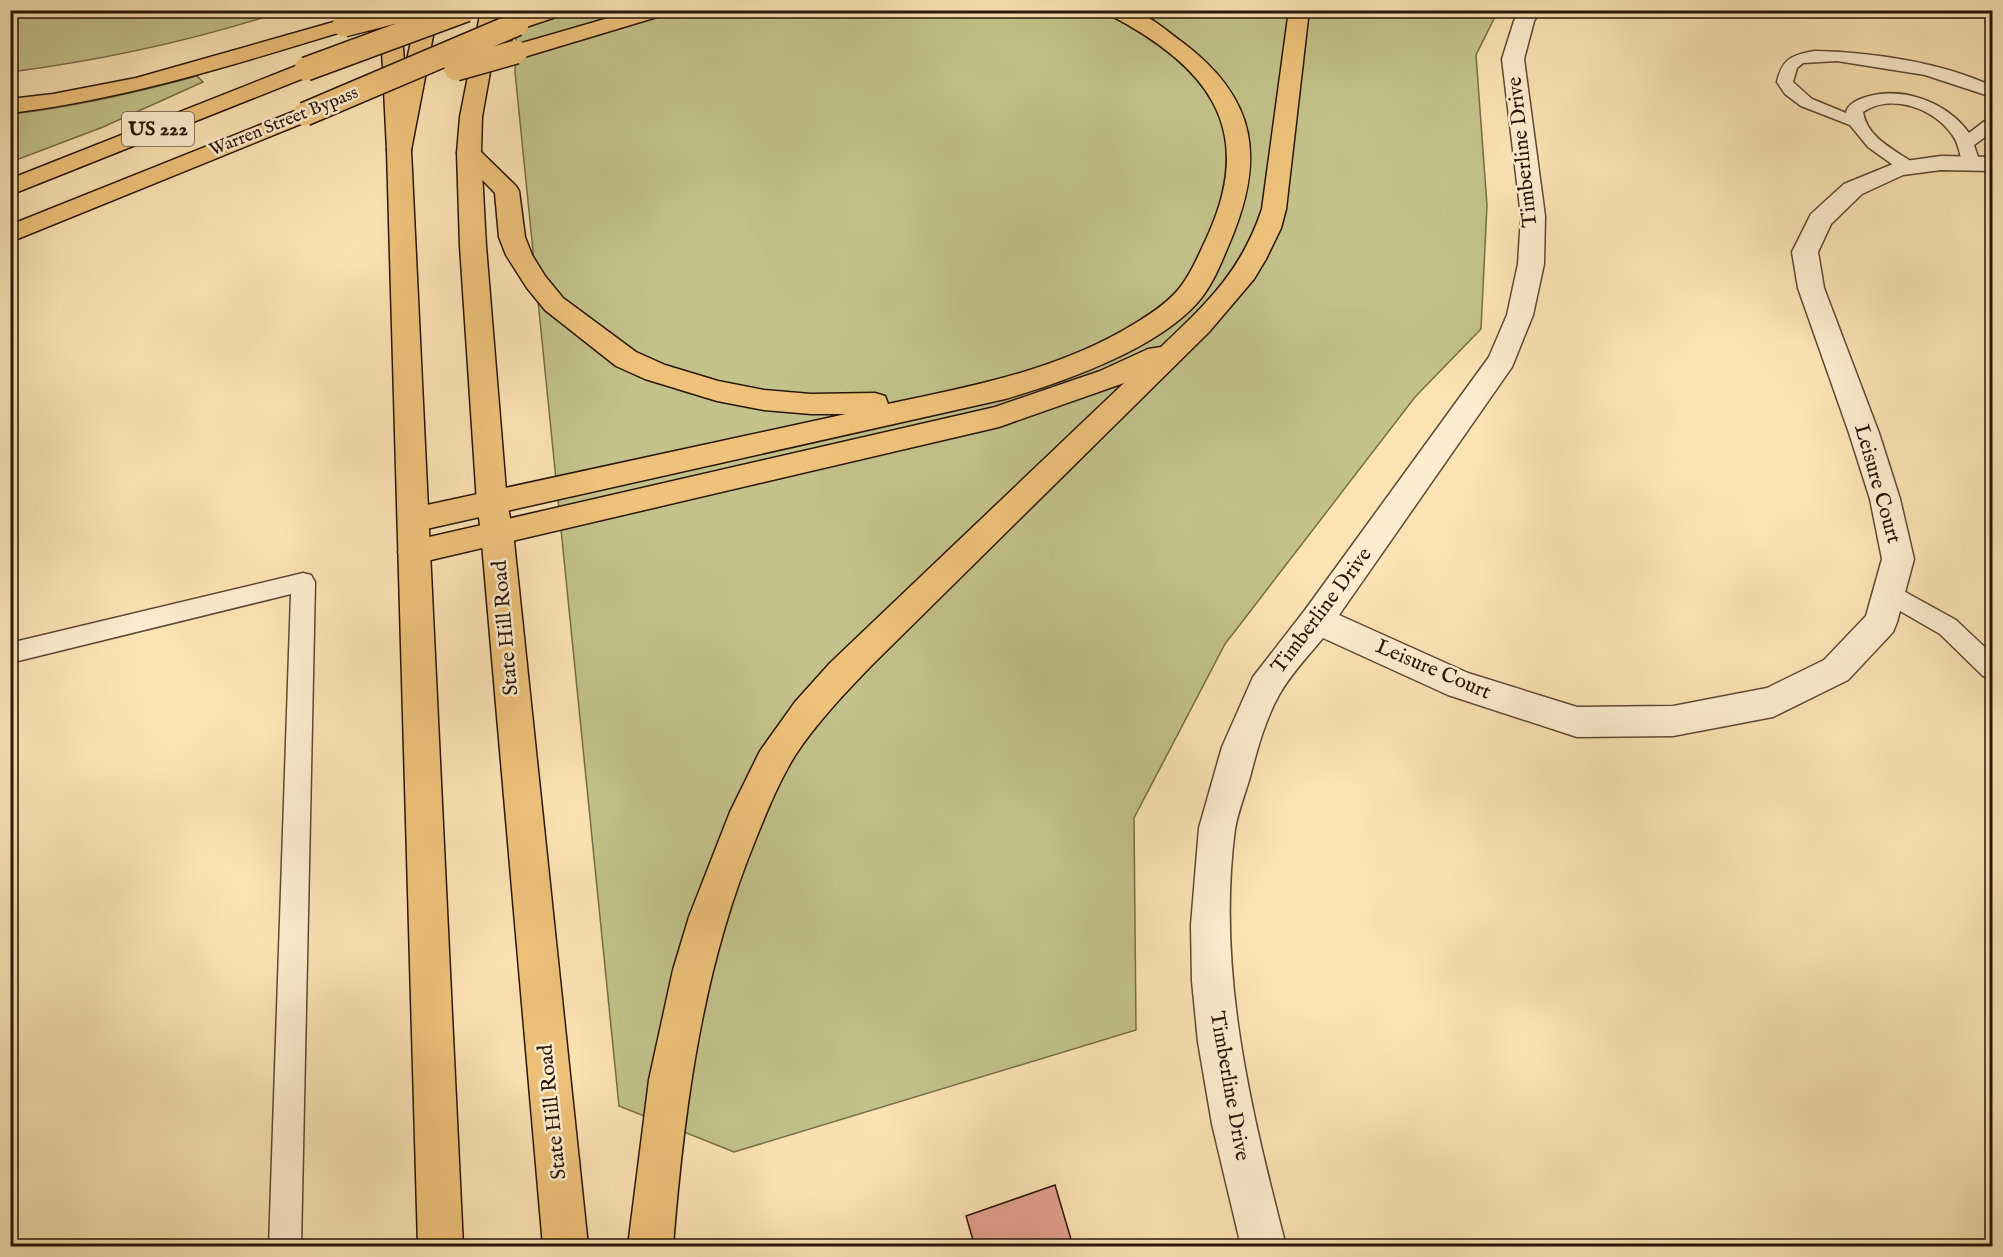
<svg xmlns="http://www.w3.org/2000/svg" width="2003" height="1257" viewBox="0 0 2003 1257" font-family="'IM FELL English',serif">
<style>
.green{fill:#c3c28a;stroke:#766c4a;stroke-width:1.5}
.building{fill:#e49f8e;stroke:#291509;stroke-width:1.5}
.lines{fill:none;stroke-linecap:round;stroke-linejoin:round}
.lane-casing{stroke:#5e4834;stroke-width:3}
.street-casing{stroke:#5e4834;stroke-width:3}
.primary-casing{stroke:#291509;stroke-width:3}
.highway-casing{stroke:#291509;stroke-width:3}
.lane{fill:#fcedce;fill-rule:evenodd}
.street{fill:#fcedce;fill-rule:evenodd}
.primary{fill:#eec27a;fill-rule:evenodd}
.highway{fill:#eec27a;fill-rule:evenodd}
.highway-bridge-casing{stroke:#291509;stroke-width:26;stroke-linecap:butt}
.highway-bridge{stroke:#eec27a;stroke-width:23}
.labels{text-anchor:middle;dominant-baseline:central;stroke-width:5;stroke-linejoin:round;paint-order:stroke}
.far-street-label{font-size:18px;fill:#291509;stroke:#fcedce}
.shield{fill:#fcedce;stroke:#685644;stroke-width:1.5}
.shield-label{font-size:20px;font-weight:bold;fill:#291509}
.street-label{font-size:21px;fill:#291509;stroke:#fcedce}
</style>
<rect width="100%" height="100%" fill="#fbe3b4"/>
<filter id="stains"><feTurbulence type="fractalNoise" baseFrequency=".00333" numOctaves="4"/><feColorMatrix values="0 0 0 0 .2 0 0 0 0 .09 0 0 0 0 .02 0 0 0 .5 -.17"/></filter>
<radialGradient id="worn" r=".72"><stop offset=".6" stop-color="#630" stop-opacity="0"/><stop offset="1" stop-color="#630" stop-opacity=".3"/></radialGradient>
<path class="green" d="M10,11l1,-1 273,1c-89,29 -180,49 -273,61z
M517,11h981l-22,44 11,150 -6,124 -66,68 -190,247 -91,174 2,212 -402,122 -115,-46 -104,-1034z
M197,76l6,6 -100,45 -92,35v-48c63,-7 124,-21 186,-38z"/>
<path class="building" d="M1055,1185l18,61h-116l16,-6 -7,-24z"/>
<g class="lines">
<defs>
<path id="lane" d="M1814,51c56,1 127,11 178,35v11l-67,-22 -88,-14 -34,2 -6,5 -4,14 19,17 34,14c1,-8 9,-12 17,-15 37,-13 83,3 106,35l17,-13 6,-1v13l-18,13 6,18 -3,4h-12c-6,-9 -5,-22 -12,-31 -18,-28 -62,-43 -90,-24 4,26 32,38 52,52l3,4 -3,4h-12l-35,-25 -18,-22 -49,-19 -16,-12 -8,-12c5,-23 15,-27 37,-31z
M303,573l8,2 4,7 -14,664h-32l22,-652 -281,69v-20z
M1889,583l67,37 36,34v25l-9,-3 -43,-42 -59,-34 -4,-7 4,-7z"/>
<path id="street" d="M1520,10h21l-7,11 -10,38 21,157 -1,48 -11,51 -21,52 -173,248 129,58 109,34 96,-1 94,-18 57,-28 42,-44 16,-57 -12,-60 -21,-66 -51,-145 -6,-36 19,-38 33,-30 54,-22 43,-6 51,1v14l-51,-1 -38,5 -41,19 -31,30 -13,28 6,36 55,145 21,66 14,60 -17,63 -4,10 -45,48 -75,37 -100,19 -96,1 -129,-42 -125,-57c-15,18 -33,37 -44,57 -14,25 -22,55 -29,82 -5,17 -12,35 -15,52 -19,142 16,281 51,417h-45l-29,-122 -14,-82 -6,-61 -1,-56 8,-97 23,-81 31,-70 52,-67 184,-253 18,-42 11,-51 3,-48 -19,-157 12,-38z"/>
<path id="primary" d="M418,10h20l-27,140 52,1096h-45l-31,-1096z
M481,10h20l-19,107 -1,36 5,93 21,257 6,29 75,714h-45l-62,-714 -4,-29 -17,-257 -3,-93 3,-36z"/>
<path id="highway" d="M380,10h20l11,140 -4,5 -8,2 -8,-2 -4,-5z
M536,10h32l-3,4 -48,16 -7,-2 -4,-4 4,-4z
M636,10h34l-3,4 -143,43 -8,1 -8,-1 -3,-5 3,-5z
M1105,10c8,0 19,-1 27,1 18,4 36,21 50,31 76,57 83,117 48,200 -9,21 -17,43 -32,60 -41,47 -134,80 -193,97l-592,133 -11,-4 -4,-8 4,-8 11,-4 433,-94h-35l-47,-4 -47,-9 -72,-22 -29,-13 -71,-56 -18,-22 -21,-33 -7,-18 -4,-44 -34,-35 -4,-5 4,-5 8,-2 8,2 39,38 3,5 6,46 7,18 13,21 18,22 73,54 29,13 53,16 46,9 47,4 64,-1 10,3 3,8c85,-18 171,-34 246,-80 47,-28 52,-41 74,-89 50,-110 -4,-171 -100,-221z
M1289,10h20l-23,199 -5,19 -15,31 -12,20 -45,53 -336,332c-27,28 -55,57 -77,90 -17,27 -29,57 -41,87 -53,129 -71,267 -82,405h-45l21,-166 24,-110 16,-53 41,-105 30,-61 35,-49 35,-39 294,-280 -125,44 -585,137 -11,-3 -5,-9 5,-9 592,-136 105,-36 48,-22 13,-2c46,-44 80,-75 101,-138z
M344,19l7,2 4,4 -4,4c-112,34 -223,70 -341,84v-14l43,-5 83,-16z
M306,62l8,2 3,5 -3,5 -304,121v-16z
M305,107l8,2 3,5 -3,5 -303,123v-17z"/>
</defs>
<use href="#lane" class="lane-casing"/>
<use href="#street" class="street-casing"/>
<use href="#primary" class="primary-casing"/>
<use href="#highway" class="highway-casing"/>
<use href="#lane" class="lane"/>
<use href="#street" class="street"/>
<use href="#primary" class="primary"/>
<use href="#highway" class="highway"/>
<defs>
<path id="highway-bridge" d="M344,25l58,-15
M306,69l160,-59
M456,69l60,-17
M305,114l212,-90"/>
</defs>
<use href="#highway-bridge" class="highway-bridge-casing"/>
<use href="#highway-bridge" class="highway-bridge"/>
</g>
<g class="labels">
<g class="far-street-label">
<text transform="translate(284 122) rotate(-22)">Warren Street Bypass</text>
</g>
<rect class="shield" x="122" y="112" width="72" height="34" rx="4.5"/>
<g class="shield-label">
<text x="158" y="129">US 222</text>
</g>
<g class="street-label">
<text transform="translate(1523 152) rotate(-96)">Timberline Drive</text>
<text transform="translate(1877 484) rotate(74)">Leisure Court</text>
<text transform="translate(1322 611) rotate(-53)">Timberline Drive</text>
<text transform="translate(506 628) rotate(-95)">State Hill Road</text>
<text transform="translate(1433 670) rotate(23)">Leisure Court</text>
<text transform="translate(1229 1086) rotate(80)">Timberline Drive</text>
<text transform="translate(553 1112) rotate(-96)">State Hill Road</text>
</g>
</g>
<rect width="2003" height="1257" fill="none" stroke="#fbe3b4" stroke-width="36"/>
<rect x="12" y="12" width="1979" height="1233" fill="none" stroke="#291509" stroke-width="3"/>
<rect x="18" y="18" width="1967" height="1221" fill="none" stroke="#291509" stroke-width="1.5"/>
<rect width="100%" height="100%" filter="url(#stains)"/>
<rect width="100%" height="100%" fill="url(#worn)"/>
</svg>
